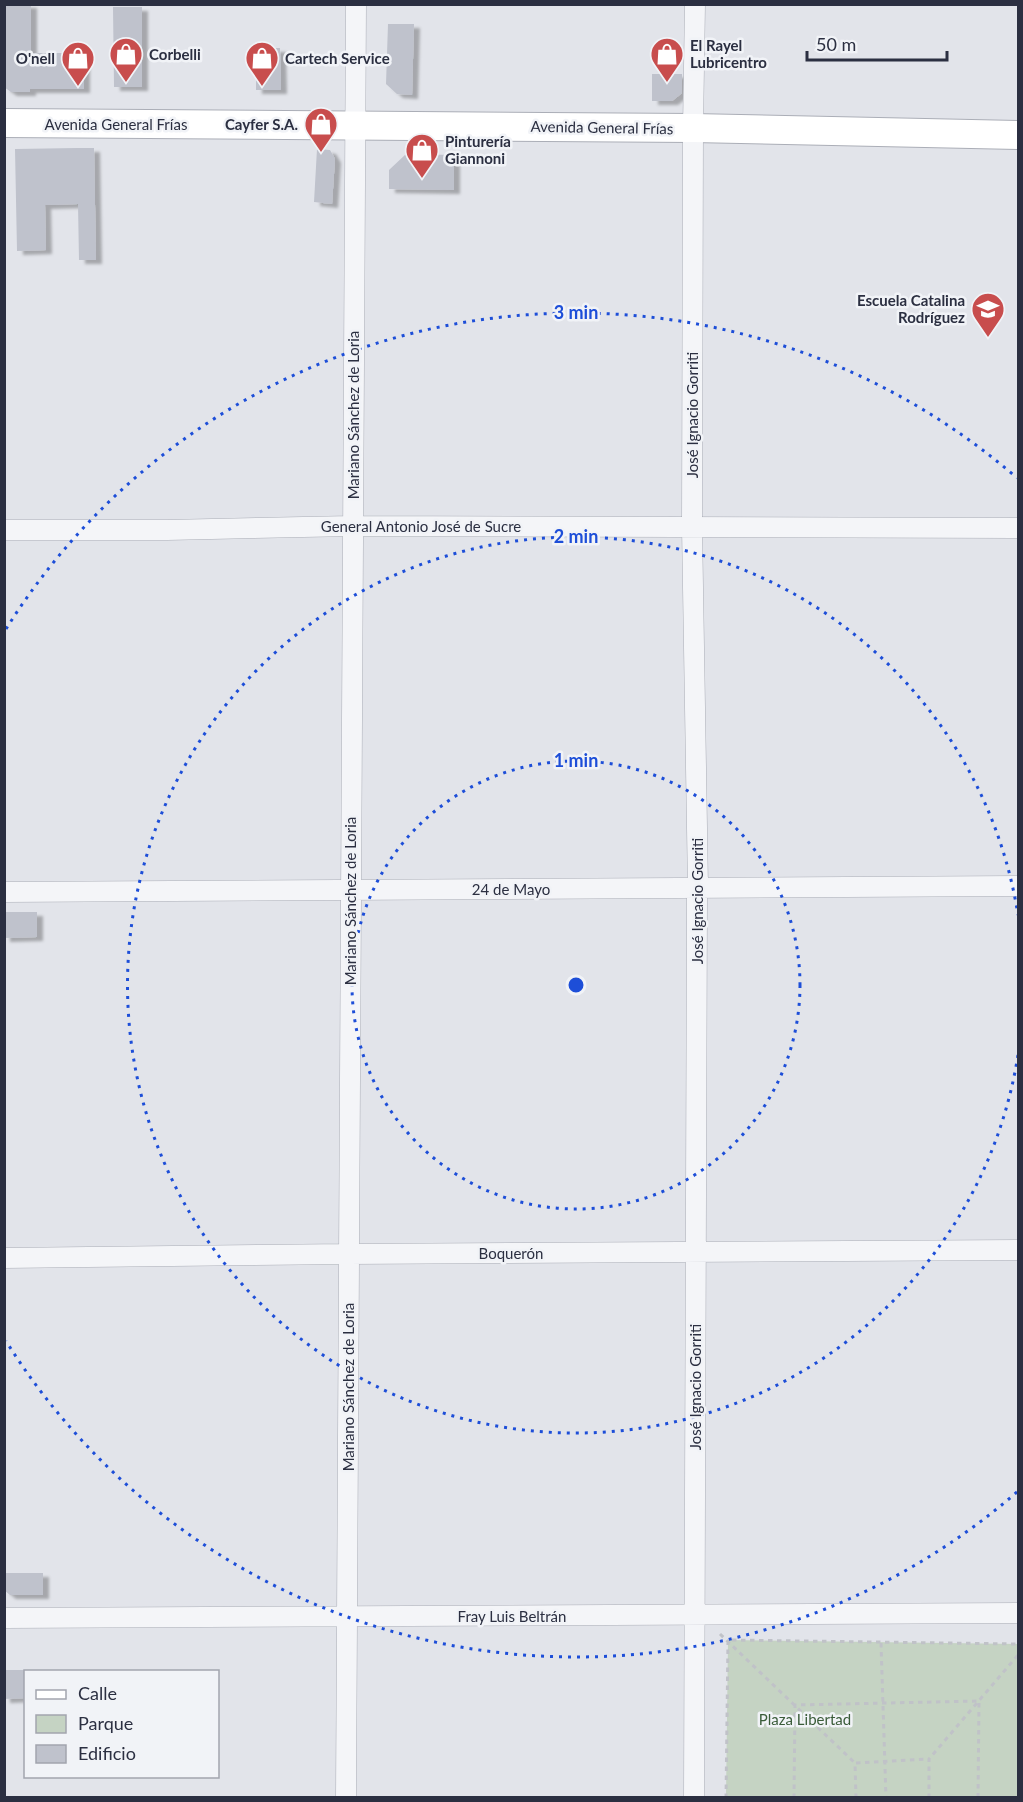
<svg xmlns="http://www.w3.org/2000/svg" width="1023" height="1802" viewBox="0 0 1023 1802" font-family="Lato,sans-serif">
<style>
.green{fill:#c5d3c3}
.building{fill:#bfc2cc;filter:url(#shadow)}
.lines{fill:none;stroke-linecap:round;stroke-linejoin:round}
.street-casing{stroke:#abaeb7;stroke-width:21}
.secondary-casing{stroke:#abaeb7;stroke-width:30}
.path{stroke:#c0c2c8;stroke-width:3;stroke-dasharray:4.5 4.5;stroke-linecap:butt}
.street{stroke:#f4f5f8;stroke-width:20}
.secondary{stroke:#fff;stroke-width:28}
.ring{fill:none;stroke:#1d4ed8;stroke-width:3;stroke-dasharray:3 6}
.labels{text-anchor:middle;dominant-baseline:central;stroke-width:5;stroke-linejoin:round;paint-order:stroke}
.poi-label{font-size:15px;font-weight:bold;fill:#2b2f41;stroke:#f1f3f7;text-anchor:start}
.street-label{font-size:15px;fill:#2b2f41;stroke:#f1f3f7}
.park-label{font-size:15px;fill:#3a5c39;stroke:#f1f3f7}
.centre{fill:#1d4ed8;stroke:#f1f3f7;stroke-width:3}
.ring-label{font-size:18px;text-anchor:middle;font-weight:bold;fill:#1d4ed8;stroke:#f1f3f7;stroke-width:5;stroke-linejoin:round;paint-order:stroke}
</style>
<defs>
<filter id="shadow"><feDropShadow dx="6" dy="4" stdDeviation="1.5" flood-color="#0004"/></filter>
</defs>
<rect width="100%" height="100%" fill="#e2e4ea"/>
<path class="green" d="M728,1640l290,4v153h-292z"/>
<path class="building" d="M4,4h27v49h53v36h-54v3h-19l-7,-5z
M113,7h29v80h-28z
M388,24h26l-2,71 -15,-1 -11,-10z
M256,48h24l1,42h-25z
M652,74h30v19l-10,8h-20z
M77,148h17l2,112h-17l-1,-56 -33,1 1,45 -29,1 -2,-102z
M317,149l13,1 5,9 -3,45 -18,-2z
M406,154l48,1v35l-65,-1v-19z
M4,912h33v25l-33,1z
M4,1573h39v22h-33l-6,-5z
M4,1670h22v28l-22,1z"/>
<g class="lines">
<defs>
<path id="street" d="M4,530h163l185,-4 666,2
M4,892l1014,-6
M4,1258l344,-4 670,-4
M4,1618l1014,-5
M346,1798l10,-1794
M694,1798l3,-903 1,-7 -6,-361 1,-399 2,-124"/>
<path id="secondary" d="M4,123l689,5 325,7"/>
</defs>
<use href="#street" class="street-casing"/>
<use href="#secondary" class="secondary-casing"/>
<path class="path" d="M720,1634l135,129
M881,1643l5,155
M726,1798l2,-158 290,4
M794,1798l1,-93 184,-4 -1,97
M856,1798l-1,-35 74,-4
M929,1798v-39l89,-104"/>
<use href="#street" class="street"/>
<use href="#secondary" class="secondary"/>
</g>
<g class="ring">
<circle cx="576" cy="985" r="224"/>
<path d="M1018 1055A448 448 0 1 1 1018 915"/>
<path d="M1017 1492A672 672 0 0 1 6 1341M6 629A672 672 0 0 1 1017 478"/>
</g>
<defs>
<symbol id="shop-pin" viewBox="-11 -11 22 30"><path d="M0 17L-7.5 6A9.5 9.5 0 1 1 7.5 6Z" fill="#c84d4d" stroke="#f1f3f7"/><path d="M-5-2.5h2.3a2.7 3.5 0 0 1 5.4 0H5L5.5 6h-11ZM-1.5-2.5h3a1.5 2.3 0 0 0-3 0Z" fill="#fff"/></symbol>
<symbol id="school-pin" viewBox="-11 -11 22 30"><path d="M0 17L-7.5 6A9.5 9.5 0 1 1 7.5 6Z" fill="#c84d4d" stroke="#f1f3f7"/><path d="M0-5L7-2L0 1L-7-2ZM-4 1L0 2.5L4 1V4Q0 6-4 4Z" fill="#fff"/></symbol>
</defs>
<g fill-rule="evenodd">
<use href="#shop-pin" x="107" y="35" width="38" height="52"/>
<use href="#shop-pin" x="648" y="35" width="38" height="52"/>
<use href="#shop-pin" x="59" y="39" width="38" height="52"/>
<use href="#shop-pin" x="243" y="39" width="38" height="52"/>
<use href="#shop-pin" x="302" y="105" width="38" height="52"/>
<use href="#shop-pin" x="403" y="131" width="38" height="52"/>
<use href="#school-pin" x="969" y="290" width="38" height="52"/>
</g>
<g class="labels">
<g class="poi-label">
<text x="690" y="45">El Rayel<tspan x="690" dy="17">Lubricentro</tspan></text>
<text x="149" y="54">Corbelli</text>
<text x="55" y="58" text-anchor="end">O'nell</text>
<text x="285" y="58">Cartech Service</text>
<text x="298" y="124" text-anchor="end">Cayfer S.A.</text>
<text x="445" y="141">Pinturería<tspan x="445" dy="17">Giannoni</tspan></text>
<text x="965" y="300" text-anchor="end">Escuela Catalina<tspan x="965" dy="17">Rodríguez</tspan></text>
</g>
<g class="street-label">
<text x="116" y="124">Avenida General Frías</text>
<text transform="translate(602 127) rotate(1)">Avenida General Frías</text>
<text transform="translate(353 415) rotate(-90)">Mariano Sánchez de Loria</text>
<text transform="translate(692 415) rotate(-90)">José Ignacio Gorriti</text>
<text x="421" y="526">General Antonio José de Sucre</text>
<text x="511" y="889">24 de Mayo</text>
<text transform="translate(350 901) rotate(-90)">Mariano Sánchez de Loria</text>
<text transform="translate(697 901) rotate(-90)">José Ignacio Gorriti</text>
<text x="511" y="1253">Boquerón</text>
<text transform="translate(348 1387) rotate(-90)">Mariano Sánchez de Loria</text>
<text transform="translate(695 1387) rotate(-90)">José Ignacio Gorriti</text>
<text x="512" y="1616">Fray Luis Beltrán</text>
</g>
<g class="park-label">
<text x="805" y="1719">Plaza Libertad</text>
</g>
</g>
<circle cx="576" cy="985" r="9" class="centre"/>
<g class="ring-label">
<text x="576" y="319">3 min</text>
<text x="576" y="543">2 min</text>
<text x="576" y="767">1 min</text>
</g>
<rect width="1023" height="1802" fill="none" stroke="#2b2f41" stroke-width="12"/>
<rect x="24" y="1670" width="195" height="108" fill="#f1f3f7" stroke="#a2a5ae" stroke-width="1.5"/>
<rect x="36" y="1690" width="30" height="9" fill="#ffffff" stroke="#a2a5ae" stroke-width="1.5"/>
<text x="78" y="1700" font-size="18" fill="#2b2f41">Calle</text>
<rect x="36" y="1715" width="30" height="18" fill="#c5d3c3" stroke="#a2a5ae" stroke-width="1.5"/>
<text x="78" y="1730" font-size="18" fill="#2b2f41">Parque</text>
<rect x="36" y="1745" width="30" height="18" fill="#bfc2cc" stroke="#a2a5ae" stroke-width="1.5"/>
<text x="78" y="1760" font-size="18" fill="#2b2f41">Edificio</text>
<path d="M807 51v9h140v-9" fill="none" stroke="#2b2f41" stroke-width="3"/>
<text x="816" y="51" font-size="18" fill="#2b2f41" stroke="#f1f3f7" stroke-width="4.5" paint-order="stroke">50 m</text>
</svg>
